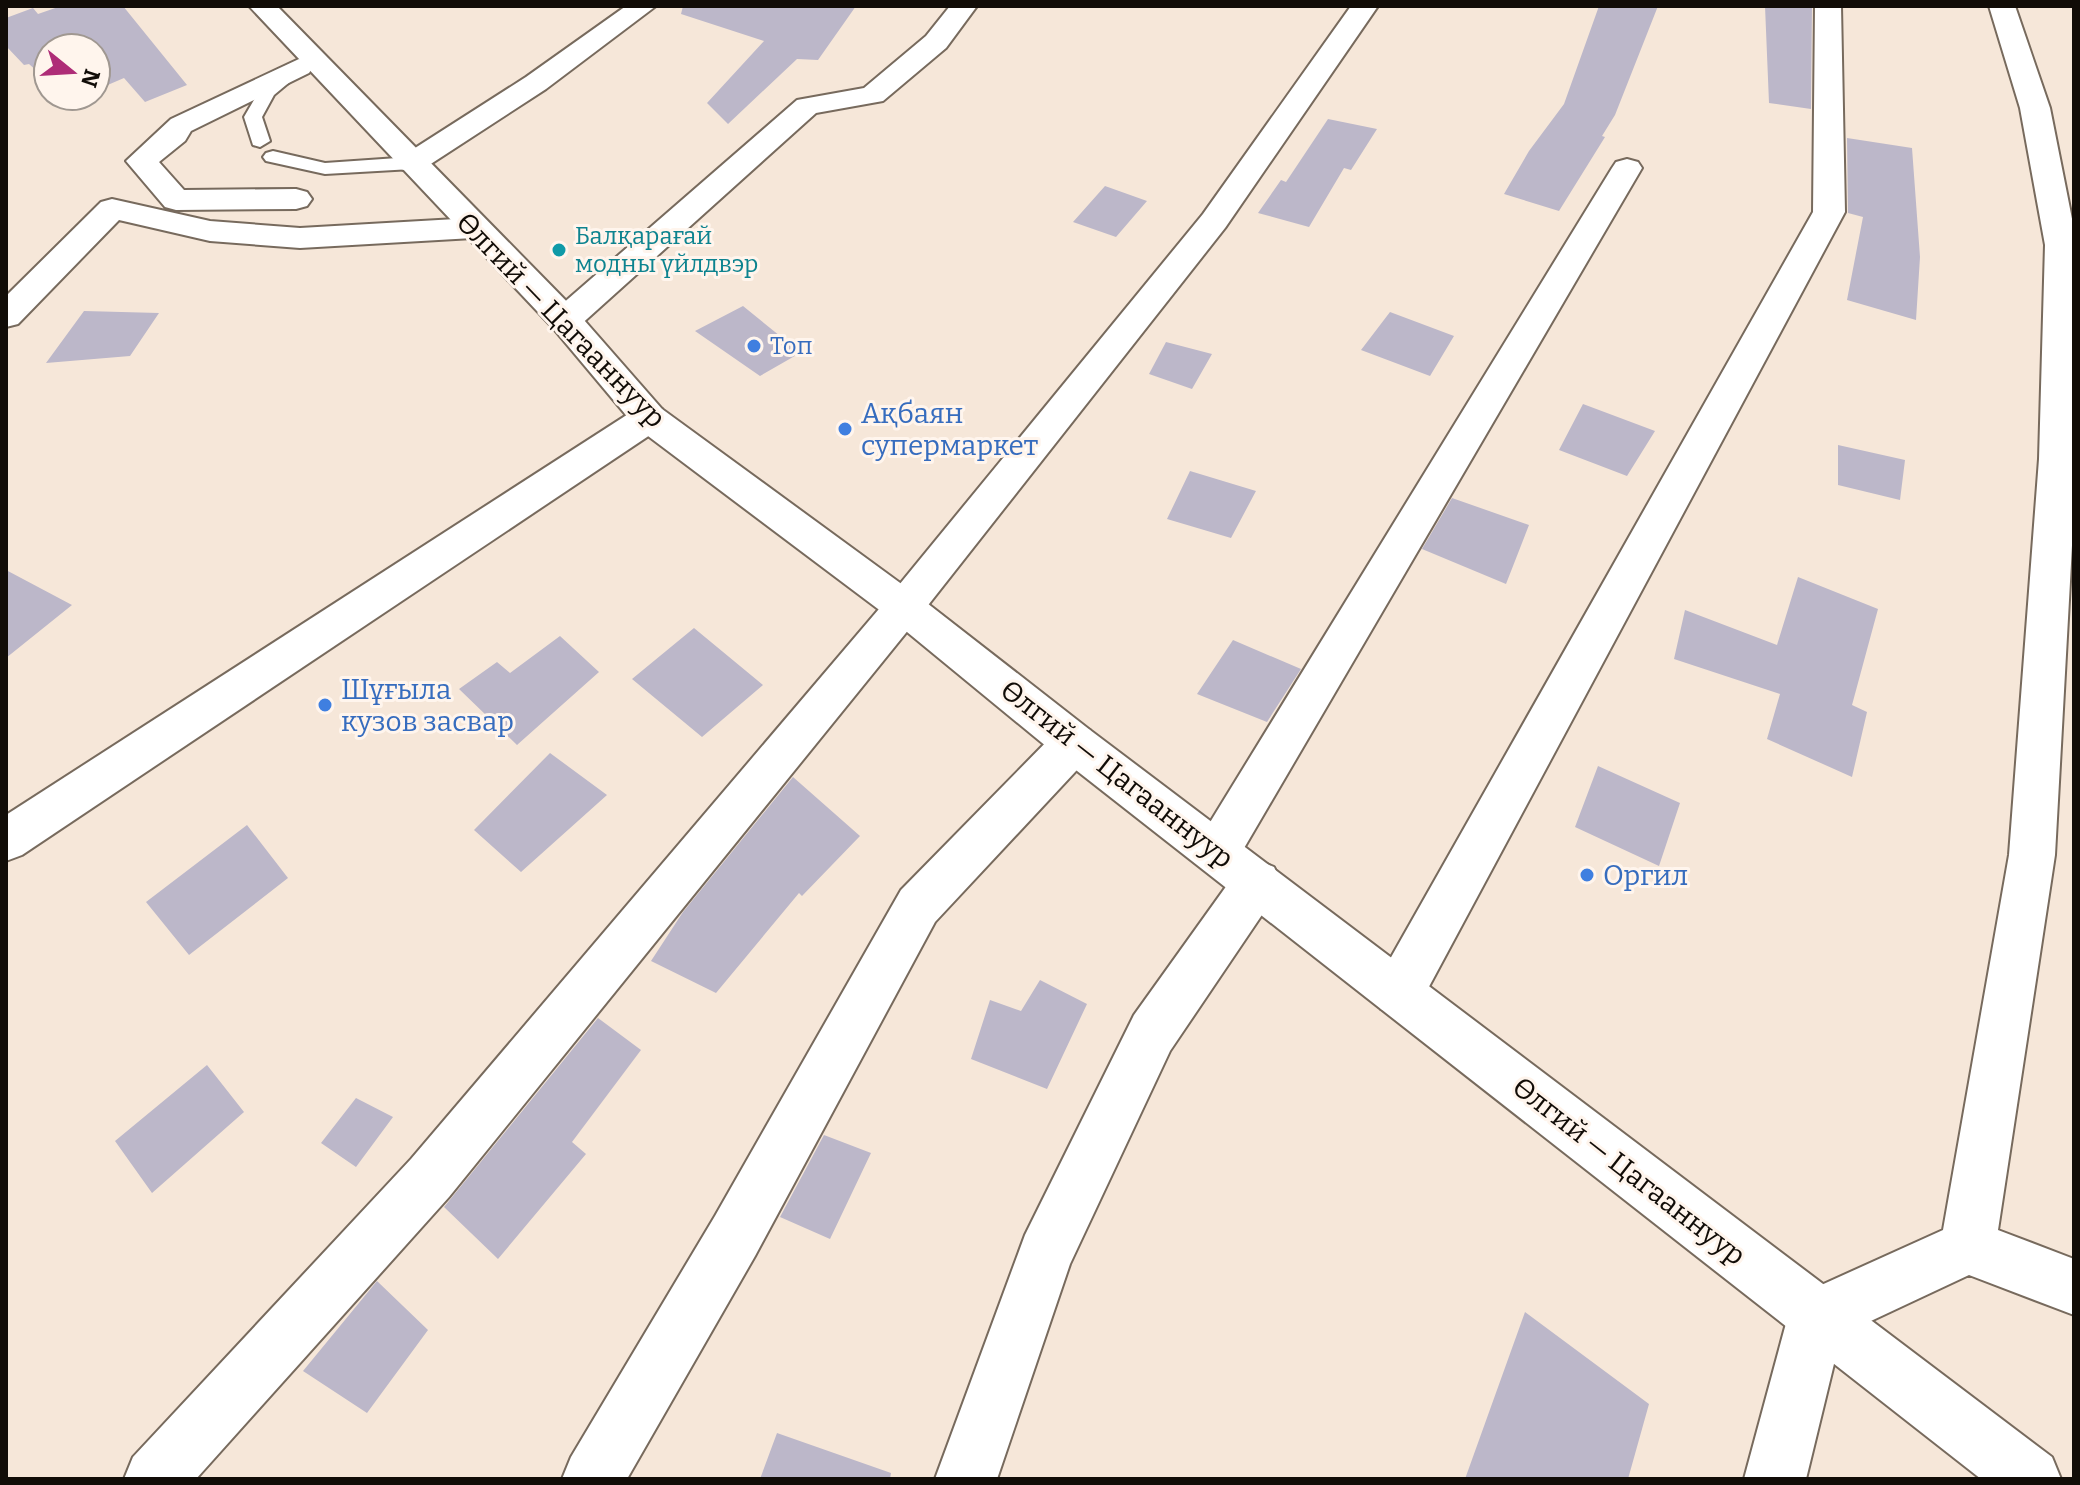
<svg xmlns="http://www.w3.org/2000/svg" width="2080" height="1485" viewBox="0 0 2080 1485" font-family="Bitter,serif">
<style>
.building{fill:#bcb7c9}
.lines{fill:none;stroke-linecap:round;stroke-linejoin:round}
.lane-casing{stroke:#776a5d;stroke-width:4}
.street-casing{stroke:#776a5d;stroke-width:4}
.secondary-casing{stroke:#776a5d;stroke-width:4}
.highway-casing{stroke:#776a5d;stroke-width:4}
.lane{fill:#fff;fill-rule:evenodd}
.street{fill:#fff;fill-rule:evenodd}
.secondary{fill:#fff;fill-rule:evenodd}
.highway{fill:#fff;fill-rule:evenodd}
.culture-dot{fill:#0f9aa8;stroke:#fff5ed;stroke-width:3}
.shop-dot{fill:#3f7fe0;stroke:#fff5ed;stroke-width:3}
.labels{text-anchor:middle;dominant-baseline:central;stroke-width:6;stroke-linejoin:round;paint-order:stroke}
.far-culture-label{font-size:24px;fill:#0d838f;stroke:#fff5ed;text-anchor:start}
.far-shop-label{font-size:24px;fill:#366cbe;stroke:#fff5ed;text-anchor:start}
.street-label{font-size:28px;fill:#110c07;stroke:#fff5ed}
.shop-label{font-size:28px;fill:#366cbe;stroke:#fff5ed;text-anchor:start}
</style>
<rect width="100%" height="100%" fill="#f6e7d9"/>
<path class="building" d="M61,6h62l64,79 -42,17 -21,-24 -28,12v-42h-48v33l-19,-17 -5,1 -18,-19v-28l27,-10 5,6z
M683,6h173l-38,54 -21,-1 -69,65 -21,-21 57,-62 -83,-27z
M1599,6h59l-43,109 -13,21 3,1 -46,74 -55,-17 25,-43 35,-47z
M1765,6h47l-1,103 -42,-6z
M1328,119l49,10 -26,41 -7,-2 -35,59 -51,-14 23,-33 5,2z
M1847,138l65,10 8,109 -4,63 -69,-20 16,-83 -15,-4z
M1105,186l42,15 -31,36 -43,-15z
M743,306l37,30 20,17 -40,23 -65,-45z
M84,311l75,2 -29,43 -84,7z
M1390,312l64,24 -24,40 -69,-26z
M1166,342l46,12 -20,35 -43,-15z
M1583,404l72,27 -28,45 -68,-26z
M1838,445l67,15 -5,40 -62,-15z
M1190,471l66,20 -25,47 -64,-19z
M1452,498l77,27 -23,59 -84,-35z
M6,570l66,35 -66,53z
M1798,577l80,32 -26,96 15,7 -15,65 -85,-38 13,-45 -106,-35 11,-49 92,35z
M694,628l69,57 -61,52 -70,-58z
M560,636l39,36 -82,73 -58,-56 38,-27 13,11z
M1233,640l68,29 -34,53 -70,-28z
M550,753l57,42 -86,77 -47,-42z
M1598,766l82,37 -21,63 -84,-39z
M793,777l67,59 -58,60 -3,-3 -83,100 -65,-32 32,-49z
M247,825l41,53 -99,77 -43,-53z
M1040,980l47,24 -40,85 -76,-30 19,-59 31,11z
M598,1018l43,32 -69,92 14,12 -88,105 -54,-52z
M207,1065l37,47 -92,81 -37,-52z
M356,1098l37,19 -37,50 -35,-24z
M824,1135l47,18 -41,86 -50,-22z
M377,1281l51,49 -61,83 -64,-42z
M1525,1312l124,92 -21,75h-163z
M777,1433l114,40 -1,6h-130z"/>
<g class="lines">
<defs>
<path id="lane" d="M295,65l9,5 -30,25 -12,22 8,24 -10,6 -7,-2 -9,-28 17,-29z
M273,151l52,12 87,-6 10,6 -10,6 -87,5 -59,-13 -3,-4 3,-4z"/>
<path id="street" d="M626,6h30l-110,83 -123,80 -11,3 -11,-3 -4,-6 4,-6 125,-80z
M950,6h27l-31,42 -63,53 -67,12 -239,215 -12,3 -12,-3 -5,-8 5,-8 244,-212 67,-12 62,-52z
M1351,6h27l-153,222 -307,390 -469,579 -253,282h-72l9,-22 278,-298 479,-563 313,-382z
M1815,6h26l4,206 -428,797 -18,7 -18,-7 -7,-17 7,-17 432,-763z
M1989,6h26l35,102 24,121v280l-19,346 -57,375 76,29v56l-105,-40 -128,60 -35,144h-62l44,-163 9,-20 146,-66 66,-375 30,-396 6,-214 -25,-137z
M299,59l10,2 4,6 -4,6 -118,58 -6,10 -26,21 25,28 112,-1 11,3 5,7 -5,7 -11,3 -120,1 -11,-3 -39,-46 45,-42z
M1627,159l11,3 4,6 -409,699 -16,6 -16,-6 -7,-15 7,-15 411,-669 4,-6z
M112,199l98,22 90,7 173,-10 11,3 5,7 -5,7 -11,3 -173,10 -90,-7 -91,-21 -101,104 -12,3v-31l95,-94z
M1074,724l16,6 6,13 -6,13 -155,166 -180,334 -128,223h-65l9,-22 144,-241 186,-326 157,-160z
M1257,860l17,7 7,15 -7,15 -104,154 -100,213 -73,215h-62l90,-244 109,-220 106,-148z"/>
<path id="secondary" d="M649,405l13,4 5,9 -5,9 -640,428 -16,6v-46l630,-406z"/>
<path id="highway" d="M249,6h28l300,306 85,97 256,187 172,134 962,727 9,22h-80l-923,-723 -168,-138 -254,-191 -83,-99z"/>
</defs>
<use href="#lane" class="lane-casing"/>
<use href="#street" class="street-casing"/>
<use href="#secondary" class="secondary-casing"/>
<use href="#highway" class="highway-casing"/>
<use href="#lane" class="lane"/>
<use href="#street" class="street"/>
<use href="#secondary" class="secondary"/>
<use href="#highway" class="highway"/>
</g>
<circle class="culture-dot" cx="559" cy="250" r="8"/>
<g class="shop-dot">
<circle cx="754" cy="346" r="8"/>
<circle cx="845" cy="429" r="8"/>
<circle cx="325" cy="705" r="8"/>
<circle cx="1587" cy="875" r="8"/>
</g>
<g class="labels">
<g class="far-culture-label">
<text x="575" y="236">Балқарағай<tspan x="575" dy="28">модны үйлдвэр</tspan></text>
</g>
<g class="far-shop-label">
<text x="770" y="346">Топ</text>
</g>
<g class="street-label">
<text transform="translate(561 320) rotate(46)">Өлгий — Цагааннуур</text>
<text transform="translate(1117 774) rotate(38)">Өлгий — Цагааннуур</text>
<text transform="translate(1629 1171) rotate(38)">Өлгий — Цагааннуур</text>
</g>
<g class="shop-label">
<text x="861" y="413">Ақбаян<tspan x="861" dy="32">супермаркет</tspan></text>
<text x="341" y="689">Шұғыла<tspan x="341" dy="32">кузов засвар</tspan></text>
<text x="1603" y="875">Оргил</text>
</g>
</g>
<rect width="2080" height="1485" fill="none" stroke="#110c07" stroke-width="16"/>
<g transform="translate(72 72) rotate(108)"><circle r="38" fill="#fff5ed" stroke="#a09891" stroke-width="2"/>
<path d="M0-6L14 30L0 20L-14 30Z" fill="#ae2c77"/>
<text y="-12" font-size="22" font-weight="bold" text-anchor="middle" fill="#110c07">N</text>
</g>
</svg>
